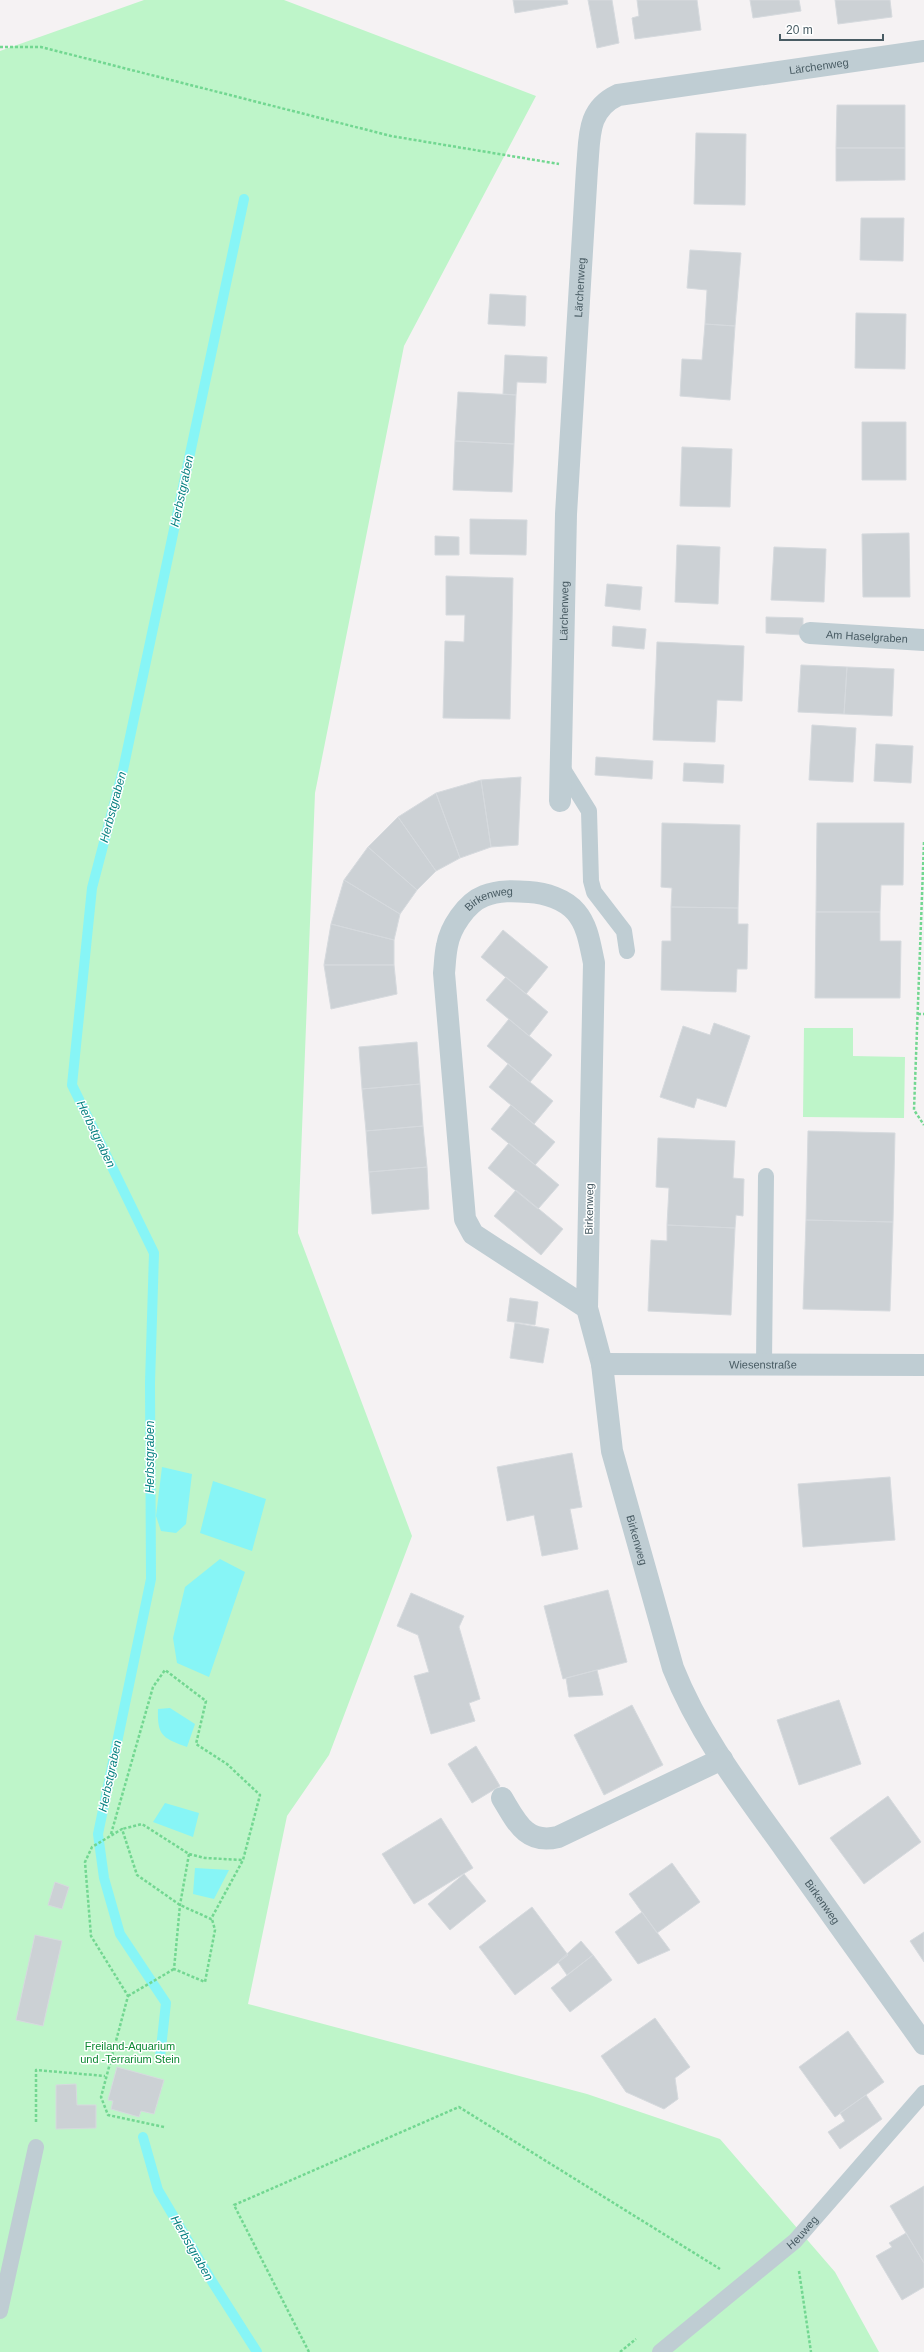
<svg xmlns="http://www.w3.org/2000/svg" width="924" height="2352" viewBox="0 0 924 2352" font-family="Helvetica,sans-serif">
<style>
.green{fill:#bef5c9}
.water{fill:#87f5f6}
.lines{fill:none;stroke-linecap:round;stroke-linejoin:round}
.stream{stroke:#87f5f6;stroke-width:10}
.building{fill:#ccd1d5;stroke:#d6dade}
.path{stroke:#72d791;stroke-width:2.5;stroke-dasharray:3 2;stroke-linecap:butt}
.service{stroke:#bfcdd3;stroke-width:16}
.minor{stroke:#bfcdd3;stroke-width:22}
.labels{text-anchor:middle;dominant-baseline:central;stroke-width:3;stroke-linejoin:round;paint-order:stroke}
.street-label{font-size:11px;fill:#485b63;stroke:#fff}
.park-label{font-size:11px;fill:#0d8933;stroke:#fff}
.water-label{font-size:12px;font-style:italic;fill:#068081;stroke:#fff}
</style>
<rect width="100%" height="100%" fill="#f5f2f3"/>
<path class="green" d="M144,0h140l252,96 -132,250 -89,447 -17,440 114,303 -83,219 -42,61 -39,188 339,90 133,45 115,133 44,80h-879v-2301z
M804,1028h49v28l52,1 -1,61 -101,-1z"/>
<path class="water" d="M162,1467l30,7 -6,50 -10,9 -15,-2 -5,-15z
M213,1481l53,18 -14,52 -52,-18z
M220,1559l25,13 -36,105 -32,-14 -4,-25 12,-51z
M170,1708l25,16 -8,23c-24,-9 -30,-11 -29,-38z
M165,1803l34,10 -6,24 -40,-15z
M195,1868l34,2 -15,29 -21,-5z"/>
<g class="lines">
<path class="stream" d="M160,2057l6,-54 -46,-69 -16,-56 -6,-44 53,-255 -1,-196 4,-130 -82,-168 20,-197 31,-118 121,-571
M143,2137l15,53 55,93 44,69"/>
</g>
<path class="building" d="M513,0h54l1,4 -53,9z
M588,0h24l7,43 -22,5z
M637,0h60l4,30 -66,9 -3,-21 7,-2z
M750,0h49l2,11 -48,7z
M835,0h55l2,17 -54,7z
M837,105h68v43h-69z
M696,133l50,1 -1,71 -51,-1z
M836,148h69v32l-69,1z
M861,218h43l-1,43 -43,-1z
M690,250l51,3 -6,73 -30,-2 2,-34 -20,-2z
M490,294l36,2 -1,30 -37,-2z
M856,313l50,1 -1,55 -50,-1z
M705,324l30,2 -5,74 -50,-4 2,-37 20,1z
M505,355l42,2 -1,26 -29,-1 -1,13 -13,-1z
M458,392l58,3 -2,49 -59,-3z
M862,422h44v58h-44z
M455,441l59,3 -2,48 -59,-2z
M682,447l50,2 -2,58 -50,-1z
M470,519l57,1 -1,35 -56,-1z
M909,533l1,64h-47l-1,-63z
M435,536l24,1v18h-24z
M677,545l43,2 -2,57 -43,-2z
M774,547l52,2 -2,53 -53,-2z
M446,576l67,2 -3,141 -67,-1 2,-77 19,1 1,-27h-19z
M607,584l35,3 -2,23 -35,-4z
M766,617l37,1v17l-37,-2z
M613,626l33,3 -2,20 -32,-3z
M657,642l87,4 -2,55 -25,-1 -2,42 -62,-2z
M801,665l46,2 -3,47 -46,-2z
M847,667l47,2 -2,47 -48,-2z
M812,725l44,3 -3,54 -44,-2z
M876,744l37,2 -2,37 -37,-2z
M596,757l57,4 -1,18 -57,-4z
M684,763l40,2 -1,18 -40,-2z
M521,777l-3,68 -27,2 -10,-67z
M481,780l10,67 -31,11 -24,-65z
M436,793l24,65 -24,13 -38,-54z
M398,817l38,54 -19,19 -49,-43z
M662,823l78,2 -2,83 -67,-1 1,-19 -11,-1z
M817,823h87l-1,62h-22l-1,27h-64z
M368,847l49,43 -17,24 -56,-34z
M344,880l56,34 -6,26 -63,-16z
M671,907l67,1v16h10l-1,45h-10l-1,23 -75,-2 1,-49h9z
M816,912h64v29h21l-1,57h-85z
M331,924l63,16v25h-70z
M503,930l45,37 -22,27 -45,-37z
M324,965h70l3,29 -66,15z
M506,977l42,35 -19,24 -43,-36z
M509,1019l43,36 -22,27 -43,-36z
M714,1023l36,13 -24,71 -29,-9 -3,10 -34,-11 23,-71 27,9z
M417,1042l3,42 -58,5 -3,-42z
M508,1064l45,37 -19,23 -45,-37z
M420,1084l3,42 -57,5 -4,-42z
M511,1105l44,37 -20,23 -44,-36z
M423,1126l4,41 -58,5 -3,-41z
M808,1131l87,2 -2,89 -87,-2z
M658,1138l77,3 -2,37 11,1 -1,37 -7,-1 -1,13 -68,-3 2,-37 -13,-1z
M509,1143l50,42 -21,24 -50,-41z
M427,1167l2,42 -57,5 -3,-42z
M516,1190l47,39 -22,26 -47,-39z
M806,1220l87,2 -3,89 -87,-2z
M667,1225l68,3 -4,87 -83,-4 3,-71 16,1z
M510,1298l28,4 -3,23 -28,-4z
M515,1323l34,6 -6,34 -33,-5z
M572,1453l10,54 -12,2 8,40 -36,7 -8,-41 -27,6 -10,-54z
M890,1477l5,63 -92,7 -5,-63z
M608,1590l19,72 -64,17 -19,-73z
M411,1593l53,23 -5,11 21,72 -11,4 6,18 -44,13 -17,-58 15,-4 -11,-37 -21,-9z
M597,1670l6,25 -34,2 -3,-19z
M839,1700l22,64 -62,21 -22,-65z
M632,1705l31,60 -59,30 -30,-60z
M476,1746l24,40 -28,17 -24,-39z
M888,1796l33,46 -57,42 -34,-46z
M441,1818l32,50 -59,36 -32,-50z
M672,1863l28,39 -43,31 -28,-39z
M464,1874l22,27 -36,29 -22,-26z
M55,1882l14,5 -7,22 -14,-4z
M532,1907l36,48 -53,40 -36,-48z
M642,1912l28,38 -32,14 -23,-32z
M924,1932v30l-14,-21z
M35,1935l27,6 -19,85 -27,-6z
M581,1941l12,14 -26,20 -9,-13z
M593,1955l19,25 -42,32 -19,-24z
M655,2018l35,49 -15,11 3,21 -14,10 -38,-17 -25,-36z
M848,2031l36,51 -49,35 -36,-50z
M117,2067l47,13 -10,34 -13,-3 -2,6 -28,-8 2,-8 -5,-1z
M76,2084l1,21h19v23l-40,1v-44z
M866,2095l16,24 -42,30 -12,-17 17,-11 -5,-8z
M924,2186v77l-34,-57z
M906,2233l18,30v24l-22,13 -26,-44 16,-9 -3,-4z"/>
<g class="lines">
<path class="path" d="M0,47h41l350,89 168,28
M924,842l-10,268 10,15
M918,1014h6
M111,1834l42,-147 12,-17 41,31 -10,43 31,20 33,31 -17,65 -38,-2 -16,-4 -47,-30 -20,5
M189,1854l-9,51 -6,64 31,13 10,-52 -3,-11
M128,1996l46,-27
M36,2122v-52l69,6
M164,2127l-56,-12 -7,-18 27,-101 -37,-60 -6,-74 7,-15 30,-18 15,46 43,30 31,14 32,-59
M799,2271l12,81
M309,2352l-75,-147 225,-98 261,162
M620,2352l16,-13"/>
<g class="service">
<path d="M561,766l28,45 2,70 3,11 30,39 3,20"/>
<path d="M764,1364l2,-188"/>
<path d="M0,2311l36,-164"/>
<path id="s1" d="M660,2352l135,-111 129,-148"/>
</g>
<g class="minor">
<path id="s2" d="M810,633l114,7"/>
<path id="s3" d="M560,801l6,-287 21,-345c3,-31 -1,-59 31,-74l306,-44"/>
<path id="s4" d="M587,1308l-114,-74 -8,-15 -21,-246c1,-9 1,-18 3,-27 3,-18 19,-43 37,-50 15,-6 30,-5 45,-4 16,1 36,7 47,20 12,14 14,33 18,51l-7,345 15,56 10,87 61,217c26,66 70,123 111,180 47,65 93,131 140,196"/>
<path id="s5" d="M602,1364l322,1"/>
<path d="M502,1798c14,23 24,47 56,39l164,-78"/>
</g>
</g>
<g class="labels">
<g class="street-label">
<text stroke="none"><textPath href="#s3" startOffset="921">Lärchenweg</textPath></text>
<text stroke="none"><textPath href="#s3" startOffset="514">Lärchenweg</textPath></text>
<text stroke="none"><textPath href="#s3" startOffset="190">Lärchenweg</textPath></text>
<text stroke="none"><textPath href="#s2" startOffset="57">Am Haselgraben</textPath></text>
<text stroke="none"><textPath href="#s4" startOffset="495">Birkenweg</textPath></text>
<text transform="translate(589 1209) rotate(-89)">Birkenweg</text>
<text stroke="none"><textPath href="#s5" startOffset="161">Wiesenstraße</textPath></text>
<text stroke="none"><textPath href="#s4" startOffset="1227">Birkenweg</textPath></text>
<text stroke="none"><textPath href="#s4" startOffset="1638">Birkenweg</textPath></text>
<text stroke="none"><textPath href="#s1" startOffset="186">Heuweg</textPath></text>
</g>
<g class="park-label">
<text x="130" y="2046">Freiland-Aquarium<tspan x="130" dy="13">und -Terrarium Stein</tspan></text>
</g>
<g class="water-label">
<text transform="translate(182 491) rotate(-78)">Herbstgraben</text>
<text transform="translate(113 807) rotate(-75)">Herbstgraben</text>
<text transform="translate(96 1134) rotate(64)">Herbstgraben</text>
<text transform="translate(150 1457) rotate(-90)">Herbstgraben</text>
<text transform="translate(110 1776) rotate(-78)">Herbstgraben</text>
<text transform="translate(192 2248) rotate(60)">Herbstgraben</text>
</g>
</g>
<path d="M780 34v6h103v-6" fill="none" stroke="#485b63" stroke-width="2"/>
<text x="786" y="34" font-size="12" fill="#485b63" stroke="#ffffff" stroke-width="3" paint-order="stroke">20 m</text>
</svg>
